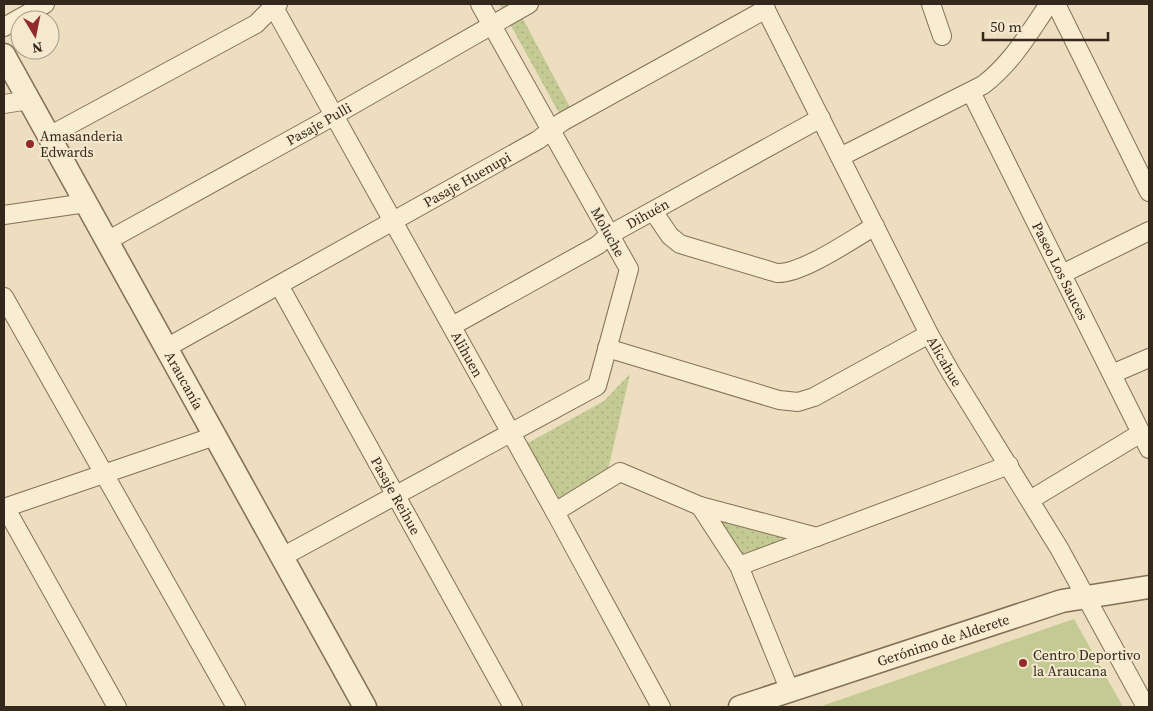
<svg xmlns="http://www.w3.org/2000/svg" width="1153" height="711" viewBox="0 0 1153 711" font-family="'Source Serif 4',serif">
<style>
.grass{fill:url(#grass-dots)}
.garden{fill:#c4ca93}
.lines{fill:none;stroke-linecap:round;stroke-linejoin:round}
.minor-casing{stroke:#846f57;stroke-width:20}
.tertiary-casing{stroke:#846f57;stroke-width:25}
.minor{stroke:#f8ecd1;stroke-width:18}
.tertiary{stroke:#f8ecd1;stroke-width:22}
.poi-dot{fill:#92292b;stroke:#f4e9ce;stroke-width:2}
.labels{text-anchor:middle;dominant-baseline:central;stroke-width:4;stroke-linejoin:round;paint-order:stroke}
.street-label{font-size:14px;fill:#34271c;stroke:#f4e9ce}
.poi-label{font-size:14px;fill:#34271c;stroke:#f4e9ce;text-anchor:start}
</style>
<defs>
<pattern id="grass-dots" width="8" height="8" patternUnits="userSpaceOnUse" patternTransform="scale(1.25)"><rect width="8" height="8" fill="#c4ca93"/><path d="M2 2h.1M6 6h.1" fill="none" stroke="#a9ae7e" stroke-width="1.8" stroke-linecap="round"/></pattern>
</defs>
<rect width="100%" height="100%" fill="#ecdebe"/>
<path class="grass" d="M499,4h16l55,103 -11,6z
M630,374l-23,100 -48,26 -31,-57 76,-42z
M716,517l75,20 -49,18z"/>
<path class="garden" d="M1074,619l49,88h-304z"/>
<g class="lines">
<defs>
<g id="minor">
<path id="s1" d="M272,4l283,508 106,195"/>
<path id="s2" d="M763,4l166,330 22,39 108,175 87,159"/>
<path d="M931,4l11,32"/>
<path d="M1056,4l93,188"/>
<path d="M4,27l41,-23"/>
<path id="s3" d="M971,92l178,357"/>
<path d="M4,104l25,-4"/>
<path d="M49,136l207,-112 17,-17 5,-3"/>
<path d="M840,157l143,-72c29,-22 46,-52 66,-81"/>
<path d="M653,211l17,25 10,8 97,29c25,1 74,-33 98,-47"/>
<path d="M4,215l82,-12"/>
<path id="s4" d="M107,241l212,-117 210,-120"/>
<path d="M1062,274l87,-43"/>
<path id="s5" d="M279,285l234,422"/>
<path d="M4,297l232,410"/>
<path id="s6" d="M452,326l146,-81 11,-10 212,-117"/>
<path id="s7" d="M166,348l372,-208 24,-18 204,-113"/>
<path d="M607,348l172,52 19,2 16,-5 115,-63"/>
<path d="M1112,374l37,-16"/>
<path d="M1030,500l111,-67"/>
<path d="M700,506l39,60 51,125"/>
<path d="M5,507l112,200"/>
<path d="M4,508l211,-72"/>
<path d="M555,512l65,-40 80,34 117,31"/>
<path d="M282,557l315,-171 32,-117 -149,-265"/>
<path d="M739,566l270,-101"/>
</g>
<g id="tertiary">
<path id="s8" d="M4,55l361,652"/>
<path id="s9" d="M740,707l322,-106 87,-14"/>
</g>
</defs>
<use href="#minor" class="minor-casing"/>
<use href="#tertiary" class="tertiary-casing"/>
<use href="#minor" class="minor"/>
<use href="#tertiary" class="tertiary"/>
</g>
<g class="poi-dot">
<circle cx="30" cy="144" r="5"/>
<circle cx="1023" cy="663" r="5"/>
</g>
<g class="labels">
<g class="street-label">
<text stroke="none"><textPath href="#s4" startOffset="242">Pasaje Pulli</textPath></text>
<text stroke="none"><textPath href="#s7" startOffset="345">Pasaje Huenupi</textPath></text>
<text stroke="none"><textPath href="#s6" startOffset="226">Dihuén</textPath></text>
<text transform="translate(608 232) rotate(61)">Moluche</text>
<text stroke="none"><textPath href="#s3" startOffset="200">Paseo Los Sauces</textPath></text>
<text stroke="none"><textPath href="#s1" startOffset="401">Alihuen</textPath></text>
<text stroke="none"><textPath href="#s2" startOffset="401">Alicahue</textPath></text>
<text stroke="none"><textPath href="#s8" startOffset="372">Araucanía</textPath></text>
<text stroke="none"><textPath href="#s5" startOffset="241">Pasaje Reihue</textPath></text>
<text stroke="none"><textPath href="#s9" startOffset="214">Gerónimo de Alderete</textPath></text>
</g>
<g class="poi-label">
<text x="40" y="136">Amasanderia<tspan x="40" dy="16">Edwards</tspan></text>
<text x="1033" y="655">Centro Deportivo<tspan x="1033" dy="16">la Araucana</tspan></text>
</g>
</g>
<rect width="1153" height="711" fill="none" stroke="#34271c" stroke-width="10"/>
<g transform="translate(35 35) rotate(170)"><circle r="24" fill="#f4e9ce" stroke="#a79b87"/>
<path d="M0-4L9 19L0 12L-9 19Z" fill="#92292b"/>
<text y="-8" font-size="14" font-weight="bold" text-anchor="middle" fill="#34271c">N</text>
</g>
<path d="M983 32v8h125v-8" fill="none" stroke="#34271c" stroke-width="2.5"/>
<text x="990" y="32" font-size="15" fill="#34271c" stroke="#f4e9ce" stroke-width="4" paint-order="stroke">50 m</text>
</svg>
